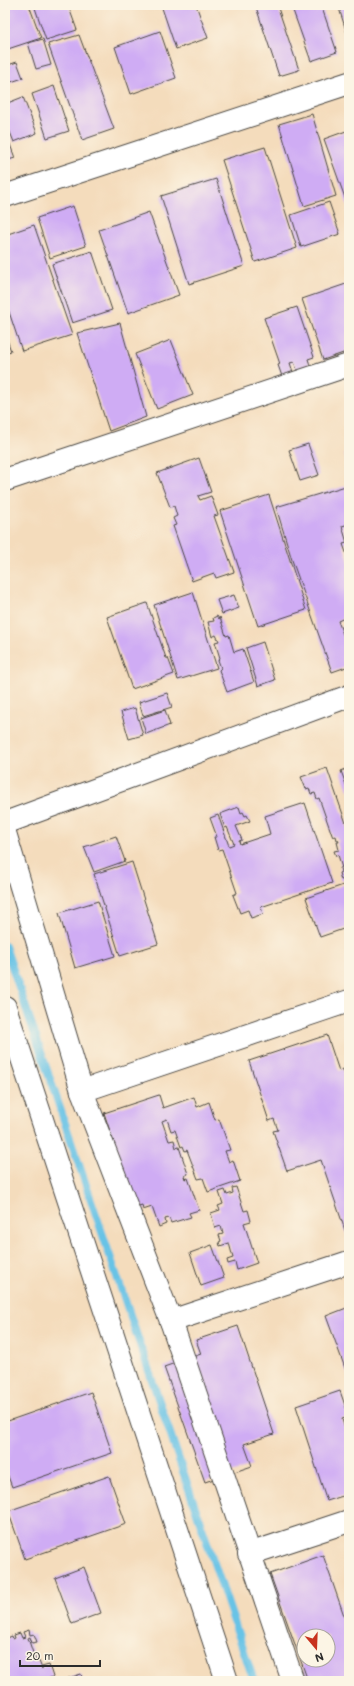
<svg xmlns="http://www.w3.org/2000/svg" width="354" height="1686" viewBox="0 0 354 1686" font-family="Mali,sans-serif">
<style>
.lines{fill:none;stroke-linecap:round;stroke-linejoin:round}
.stream{stroke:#68c3e6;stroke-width:8}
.building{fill:#cfacf4;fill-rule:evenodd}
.minor-casing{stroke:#494641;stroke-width:24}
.tertiary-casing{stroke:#494641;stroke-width:24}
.minor{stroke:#fff;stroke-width:22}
.tertiary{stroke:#fff;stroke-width:22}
</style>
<rect width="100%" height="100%" fill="#fcf5e5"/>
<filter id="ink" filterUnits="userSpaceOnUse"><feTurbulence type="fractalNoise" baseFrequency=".025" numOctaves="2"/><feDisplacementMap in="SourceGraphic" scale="8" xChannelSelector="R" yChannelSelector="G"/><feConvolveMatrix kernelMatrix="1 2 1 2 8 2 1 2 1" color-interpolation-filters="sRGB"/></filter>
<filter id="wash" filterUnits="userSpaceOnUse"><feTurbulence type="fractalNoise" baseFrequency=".012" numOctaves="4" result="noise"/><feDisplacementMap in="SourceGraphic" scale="16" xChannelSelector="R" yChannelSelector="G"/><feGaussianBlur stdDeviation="0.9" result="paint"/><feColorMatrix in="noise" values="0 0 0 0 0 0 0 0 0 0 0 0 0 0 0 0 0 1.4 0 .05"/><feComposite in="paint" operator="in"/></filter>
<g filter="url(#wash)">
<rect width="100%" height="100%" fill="#f4dcbc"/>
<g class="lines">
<path class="stream" d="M5,946l249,735"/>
</g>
<g id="blocks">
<path class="building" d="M5,5h24l12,33 -36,12z
M34,5h34l9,25 -31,10z
M161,5h35l12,33 -32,11z
M263,5h14l22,65 -20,6 -23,-69z
M291,5h30l16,47 -26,9z
M338,5h11v35z
M160,31l16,47 -45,16 -16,-47z
M79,35l35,94 -32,11 -34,-96z
M43,39l8,26 -15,4 -8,-26z
M17,62l6,16 -18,6v-18z
M54,86l15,45 -22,7 -15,-44z
M23,97l14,36 -23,9 -9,-22v-16z
M312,114l24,82 -32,10 -25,-82z
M349,130v79l-25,-70z
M5,131l10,27 -10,3z
M265,147l32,101 -42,14 -33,-102z
M216,179l28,87 -55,18 -28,-88z
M329,202l11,32 -39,13 -10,-32z
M73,206l13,40 -36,12 -13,-40z
M149,212l30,83 -51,18 -29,-83z
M34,225l38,110 -50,16 -17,-51v-65z
M92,251l20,59 -40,13 -20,-59z
M346,284l3,7v60l-26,9 -21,-61z
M297,307l17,50 -6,2 4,12 -13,4 -5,-13 -4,1 5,15 -11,4 -6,-17 2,-1 -16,-46z
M120,323l26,94 -37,14 -32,-98z
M5,334l6,17 -6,2z
M171,340l22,55 -36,14 -22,-55z
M308,444l11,31 -19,6 -11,-31z
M349,451v20l-5,-18z
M199,458l12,34 -13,4 2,4 11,-4 7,19 -4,1 20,56 -18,6 -2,-5 -22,8 -19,-55 3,-1 -3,-7 4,-2 -3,-10 -4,1 -13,-34z
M349,485v39l-7,2 5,17 -4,1 6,17v55l-11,5 11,29v16l-17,6 -40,-112 -16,-53z
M269,495l37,115 -48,16 -38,-115z
M193,592l24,76 -39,12 -24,-75z
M234,595l5,13 -17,6 -5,-14z
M147,603l19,55h2l6,16 -42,15 -25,-72z
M217,616l2,3 1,-2 6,19 3,-1 5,17 9,-3 11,33 -27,10 -8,-22 2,-2 -3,-8 2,-2 -5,-16 4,-1 -3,-6 -4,2 -4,-15 6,-1 -1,-3z
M263,642l12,38 -17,6 -12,-38z
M167,693l5,14 -29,9 -4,-14z
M135,708l8,27 -14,4 -8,-27z
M165,710l5,15 -24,9 -5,-16z
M327,768l22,64v46l-8,2 -2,-7 2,-1 -1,-4h2l-4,-13 -2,1 -2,-5 5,-1 -2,-8h2l-1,-2h-1l-1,-4 -3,1 -1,-2 -13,-37 -2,1 -2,-6 -4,1 -2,-6 -3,1 -5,-12z
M349,768v22h-1l-7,-19z
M305,803l27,80 -71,24 2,7 -12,4 -3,-8 -8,3 -7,-18 4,-2 -15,-44 -4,1 -4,-13h3l-7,-19 8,-3 11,31 5,-2 -7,-17 -2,1 -5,-14 19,-7 2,6 2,-1 2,4 2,-1 3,6 -14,5 6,14 -3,1 1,3 30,-10 -5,-18z
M116,836l9,25 -31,11 -10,-25z
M132,862l26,82 -38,12 -26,-82z
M349,883v44l-29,10 -14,-39z
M98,901l17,55 -40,12 -16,-55z
M327,1035l12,36 4,-2 6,19v154l-28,-82 -34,11 -14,-40 5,-1 -4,-11 -5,2 -20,-60z
M159,1095l4,13 31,-11 3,10 12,-5 6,18 4,-1 11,31 -5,1 4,11 4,-2 7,21 -32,11 -5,-14 -5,1 -11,-29 -2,1 -2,-5 -2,1 -6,-17 -4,1 -4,-12 -5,2 7,20 5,-1 2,8 3,-1 9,27 -4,2 1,3 3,-1 11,32 -10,3 2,4 -20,6 -2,-5 -4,1 1,5 -7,3 -7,-20 -9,3 -1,-5 -7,2 -31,-94z
M236,1187l8,24 4,-1 3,11 -7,2 13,40 -20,7 -2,-8 -7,2 -1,-4 6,-2 -4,-15 -9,3 -1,-4 2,-1 -2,-6 4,-1 -2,-8 -6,2 -4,-15 9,-3 -2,-4 5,-2 -4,-12 6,-2 2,5 6,-2 -1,-5z
M212,1245l12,33 -23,8 -11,-33z
M349,1307v72l-23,-63z
M238,1326l36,108 -30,10 8,22 -47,16 -41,-115 37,-13 -5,-14z
M340,1391l9,26 -7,2 7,23v52l-22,7 -31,-95z
M91,1392l21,61 -100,34 -7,-19v-46z
M109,1476l17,48 -101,35 -17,-48z
M323,1555l26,75v51h-41l-38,-107zM304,1636h24v24h-24z
M84,1567l17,46 -29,11 -17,-46z
M29,1630l1,5 4,-1 3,8 -5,1 -2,-6 -2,1 8,24 3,-1 3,8v-2l7,-2 4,12 -12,4h-36v-42l7,-3 1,3 2,-1 -1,-3 6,-2 2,5 3,-1 -2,-5z
M81,1674l2,7h-23z"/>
</g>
</g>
<g filter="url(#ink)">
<use href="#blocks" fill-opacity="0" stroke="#494641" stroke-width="1"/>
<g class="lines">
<defs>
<path id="minor" d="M5,196l344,-113
M5,480l344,-115
M82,1091l267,-90
M171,1321l178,-59
M249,1554l100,-33"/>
<path id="tertiary" d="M5,823l344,-127
M5,833l77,258 89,230 122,360
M5,1007l222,674"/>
</defs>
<use href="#minor" class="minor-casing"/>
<use href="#tertiary" class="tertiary-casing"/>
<use href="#minor" class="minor"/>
<use href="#tertiary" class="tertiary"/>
</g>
</g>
<rect width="354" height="1686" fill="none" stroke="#fcf5e5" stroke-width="20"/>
<g transform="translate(316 1648) rotate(161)"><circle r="19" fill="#fcf5e5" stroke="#a8a49b"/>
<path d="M0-3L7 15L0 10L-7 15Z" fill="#c8321e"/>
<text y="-6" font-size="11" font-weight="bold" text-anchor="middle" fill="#2b2b2b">N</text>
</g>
<path d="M20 1660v6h80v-6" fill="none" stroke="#2b2b2b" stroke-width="2"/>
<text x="26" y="1660" font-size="12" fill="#2b2b2b" stroke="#fcf5e5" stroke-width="3" paint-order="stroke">20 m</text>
</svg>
